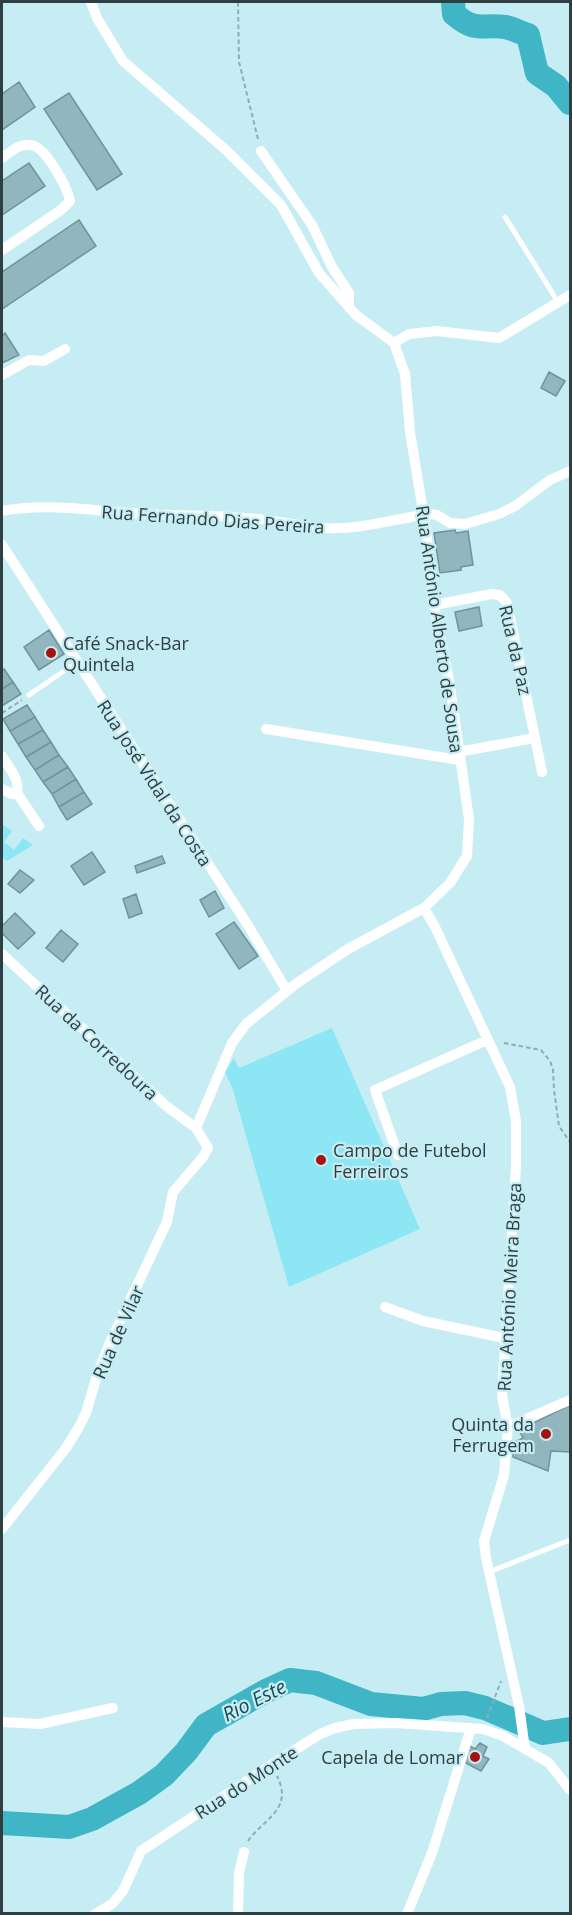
<svg xmlns="http://www.w3.org/2000/svg" width="572" height="1915" viewBox="0 0 572 1915" font-family="'Open Sans',sans-serif">
<style>
.green{fill:#8ce6f4}
.lines{fill:none;stroke-linecap:round;stroke-linejoin:round}
.river{stroke:#3fb5c6;stroke-width:24}
.building{fill:#91b6bd;stroke:#6e9399;stroke-width:1.5}
.path{stroke:#8fadb2;stroke-width:2;stroke-dasharray:4.5 3;stroke-linecap:butt}
.service{stroke:#fff;stroke-width:5}
.minor{stroke:#fff;stroke-width:10}
.poi-dot{fill:#a6120e;stroke:#c6edf3;stroke-width:2}
.labels{text-anchor:middle;dominant-baseline:central;stroke-width:4.5;stroke-linejoin:round;paint-order:stroke}
.street-label{font-size:18px;fill:#2f3e41;stroke:#c6edf3}
.poi-label{font-size:18px;fill:#2f3e41;stroke:#c6edf3;text-anchor:start}
.water-label{font-size:20px;font-style:italic;fill:#184b52;stroke:#c6edf3}
</style>
<rect width="100%" height="100%" fill="#c6edf3"/>
<path class="green" d="M2,824l10,7 -8,11 10,8 9,-12 10,7 -26,16 -5,-4z
M332,1028l88,201 -131,58 -56,-197 -8,-18 9,-14 5,10z"/>
<g class="lines">
<path class="river" d="M453,2l1,12c22,19 27,10 51,13 7,1 16,6 23,8l9,38 19,13 14,17
M2,1823l67,4 23,-8 47,-26 25,-18 22,-23 20,-27 60,-34 24,-11 26,3 55,21 52,5 18,-5 24,-1 20,5 58,25 27,-4"/>
</g>
<path class="building" d="M19,82l16,25 -33,23v-36z
M69,93l53,81 -25,16 -53,-81z
M29,163l16,23 -43,29v-34z
M79,220l17,26 -94,63v-37z
M5,333l14,22 -17,8v-27z
M549,372l16,9 -9,15 -15,-8z
M455,530l1,3 12,-2 5,34 -12,2v3l-21,3 -6,-40z
M479,607l3,19 -23,5 -4,-19z
M49,630l15,24 -25,16 -15,-23z
M4,669l9,13 -11,7v-18z
M13,682l8,12 -19,12v-17z
M27,705l8,12 -25,14 -7,-12z
M35,717l8,13 -25,14 -8,-13z
M43,730l8,12 -25,15 -8,-13z
M51,742l8,13 -24,15 -9,-13z
M59,755l9,12 -25,15 -8,-12z
M68,767l8,12 -24,15 -9,-12z
M76,779l8,13 -25,15 -7,-13z
M84,792l8,12 -25,16 -8,-13z
M92,852l13,20 -21,13 -13,-19z
M162,856l3,7 -28,10 -2,-7z
M20,870l14,10 -14,13 -12,-9z
M215,891l9,17 -15,9 -9,-17z
M136,894l6,19 -13,5 -6,-19z
M15,913l20,20 -17,16 -16,-16v-7z
M234,922l24,34 -19,13 -23,-35z
M61,930l17,14 -15,18 -17,-14z
M570,1405v47l-19,-1 -3,20 -35,-14v-14l10,-5 -4,-8z
M480,1743l7,4 -4,9 6,3 -8,12 -19,-10 8,-15 5,3z"/>
<g class="lines">
<path class="path" d="M238,2l1,60 19,77
M2,713l20,-13
M504,1043l37,7 9,11 3,8 1,21 5,36 11,16
M487,1718l14,-37
M248,1841c15,-22 46,-31 29,-65"/>
<path class="service" d="M505,217l53,85
M29,695l48,-33
M489,1572l81,-32"/>
<path class="minor" d="M91,2l6,16 26,43 103,89 55,55 38,68 37,42 38,28 11,31 5,58 16,97 8,76 16,81 19,133 -2,37 -17,27 -26,25 -76,41 -51,34 -51,41 -14,19 -36,85
M261,151l51,74 20,42 17,26v15
M2,158c8,-6 18,-15 29,-13 15,2 36,42 39,56l-9,9 -59,40
M394,343l15,-9 28,-3 62,7 71,-43
M2,375l27,-15 15,1 21,-12
M2,511c42,-8 85,-1 128,2 33,3 67,2 101,4 32,1 63,8 95,11 36,2 70,-10 105,-14l6,1 13,8 15,1 34,-10 16,-8 35,-26 20,-9
M2,545l247,382 38,64
M434,605l58,-11 8,1 7,8 28,135
M266,729l193,31
M458,752l77,-14 7,34
M2,756c7,12 18,23 15,37l22,33
M2,789l10,5 5,-1
M424,908l11,19 75,160 6,34v46l-14,229 6,31 -4,48 -20,66 2,17 33,148 6,43
M2,954l163,151 31,23 12,20 -5,9 -30,35 -6,30 -56,118 -13,32 -12,41 -7,14 -13,21 -64,81
M398,1155l-23,-65 112,-50
M385,1307l38,14 81,17
M508,1427l62,-27
M2,1722l38,2 73,-16
M95,1914l17,-10 11,-13 18,-40 130,-86 49,-31 15,-6 19,-4 42,-1 87,6 20,7 46,27 21,27
M238,1914l1,-41 5,-21
M407,1914l25,-61 39,-125"/>
</g>
<g class="poi-dot">
<circle cx="51" cy="653" r="6"/>
<circle cx="321" cy="1160" r="6"/>
<circle cx="546" cy="1434" r="6"/>
<circle cx="475" cy="1757" r="6"/>
</g>
<g class="labels">
<g class="street-label">
<text transform="translate(213 519) rotate(4)">Rua Fernando Dias Pereira</text>
<text transform="translate(440 629) rotate(82)">Rua António Alberto de Sousa</text>
<text transform="translate(516 650) rotate(77)">Rua da Paz</text>
<text transform="translate(155 783) rotate(57)">Rua José Vidal da Costa</text>
<text transform="translate(97 1042) rotate(43)">Rua da Corredoura</text>
<text transform="translate(509 1287) rotate(-87)">Rua António Meira Braga</text>
<text transform="translate(118 1332) rotate(-66)">Rua de Vilar</text>
<text transform="translate(246 1782) rotate(-33)">Rua do Monte</text>
</g>
<g class="poi-label">
<text x="63" y="643">Café Snack-Bar<tspan x="63" dy="21">Quintela</tspan></text>
<text x="333" y="1150">Campo de Futebol<tspan x="333" dy="21">Ferreiros</tspan></text>
<text x="534" y="1424" text-anchor="end">Quinta da<tspan x="534" dy="21">Ferrugem</tspan></text>
<text x="463" y="1757" text-anchor="end">Capela de Lomar</text>
</g>
<g class="water-label">
<text transform="translate(254 1700) rotate(-27)">Rio Este</text>
</g>
</g>
<rect width="572" height="1915" fill="none" stroke="#2f3e41" stroke-width="6"/>
</svg>
